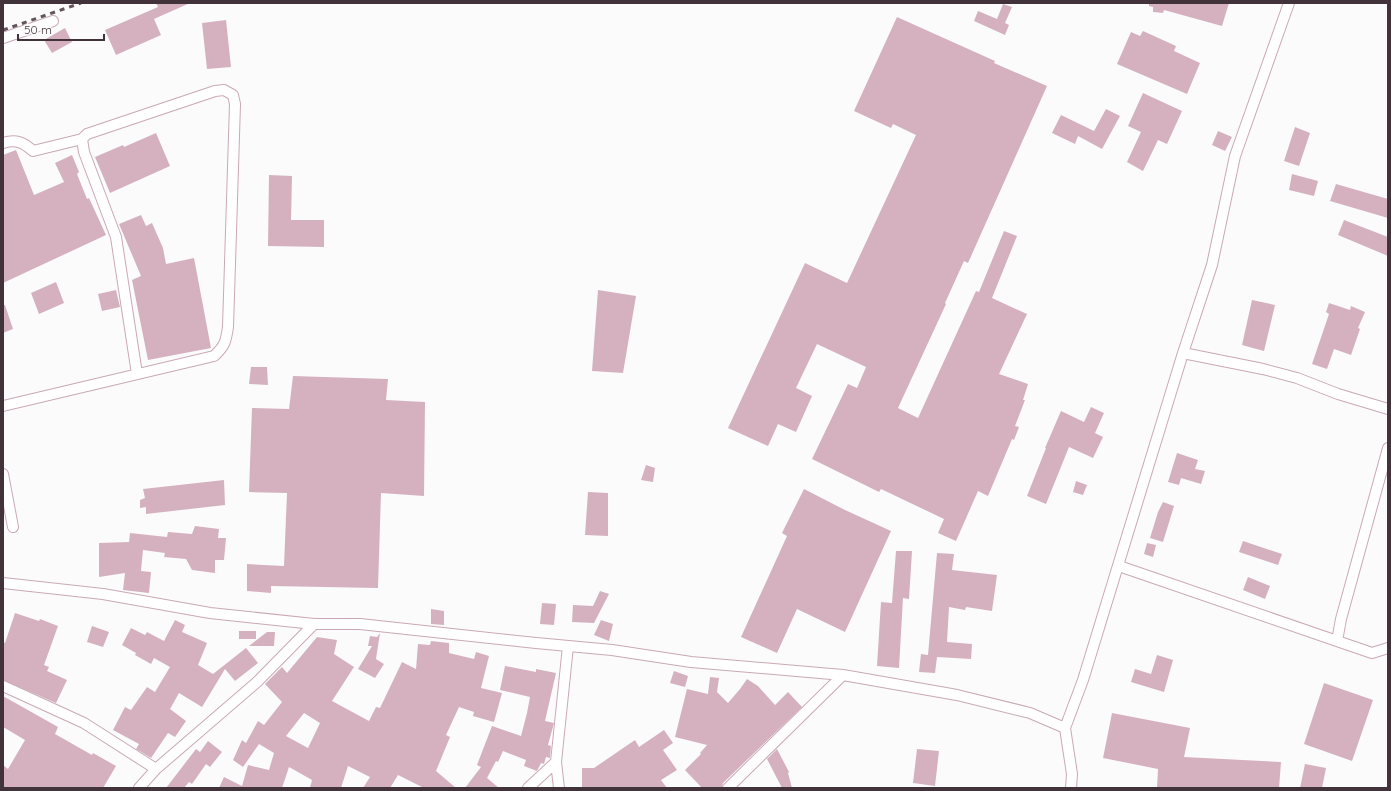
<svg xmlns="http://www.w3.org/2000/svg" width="1391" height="791" viewBox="0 0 1391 791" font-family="Quicksand,sans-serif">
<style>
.building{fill:#d5b1c0;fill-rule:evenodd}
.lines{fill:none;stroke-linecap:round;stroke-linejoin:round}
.minor-casing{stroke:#cba8b7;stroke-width:12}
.minor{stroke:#fff;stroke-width:10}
.rail{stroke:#61555a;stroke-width:3;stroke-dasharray:5 5;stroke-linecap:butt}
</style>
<rect width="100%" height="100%" fill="#fbfbfb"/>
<path class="building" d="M156,3h34l-36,16 7,16 -45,20 -11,-25 53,-23z
M1149,3h80l-7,23 -58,-16 -1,3 -10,-1v-5l-4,-1z
M1003,4l9,3 -7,16 4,2 -4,10 -31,-14 4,-10 19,8z
M897,17l98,44 -1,2 53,23 -79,177 -4,-2 -19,42 1,1 -48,104 20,10 58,-127 3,1 25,-61 13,5 -25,62 35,16 -28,60 29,10 -5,16h2l-10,26 4,1 -5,13 -2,-1 -24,57 -10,-5 -22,50 -18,-8 6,-14 -63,-30 -2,3 -67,-33 36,-75 9,4 9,-21 -49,-23 -21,44 16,8 -16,36 -18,-8 -10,22 -40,-18 77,-165 42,20 69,-148 -23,-11 -2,4 -37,-17z
M226,20l5,47 -24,2 -5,-46z
M65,28l7,14 -20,11 -8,-13z
M1143,31l33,15 -2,5 26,12 -13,31 -70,-30 14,-32 9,4z
M1143,93l39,18 -15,33 -9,-4 -15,31 -16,-9 14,-30 -13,-6z
M1106,109l14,7 -18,33 -24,-13 -3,8 -23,-11 9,-18 33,16z
M1295,127l15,6 -11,33 -15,-5z
M1218,131l14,6 -7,14 -13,-6z
M156,133l14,33 -60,27 -15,-36 28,-12 1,2z
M16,150l18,45 30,-13 -9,-19 17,-8 7,17 -2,2 10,25 2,-1 17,37 -103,48v-128z
M1292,174l26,7 -4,15 -25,-6z
M269,175l23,1 -1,44h33v27l-56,-1z
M1336,184l52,15v19l-58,-17z
M141,215l5,11 6,-3 11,25 3,16 28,-6 17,90 -63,12 -16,-80 9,-4 -22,-52z
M1344,220l44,17v19l-50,-21z
M56,282l8,21 -25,11 -8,-21z
M116,290l4,17 -18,4 -4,-17z
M598,290l38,6 -13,77 -31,-2z
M1252,300l23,5 -11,46 -22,-6z
M1329,303l21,7 1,-4 14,6 -7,16 2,1 -9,26 -17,-6 -7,20 -15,-5 17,-50 -3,-2z
M3,305h2l8,24 -10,4z
M251,367h16l1,18 -19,-1z
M293,376l95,3 -2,21 39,2 -1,94 -43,-3 -3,95 -107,-2v7l-24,-2v-27l37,2 3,-73 -38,-1 3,-84 37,1z
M1091,407l13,6 -9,20 8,4 -10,21 -24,-11 -23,57 -19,-8 19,-48h-1l16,-37 23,11z
M1177,453l21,7 -3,9 10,2 -4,13 -20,-6 -2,7 -11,-3z
M646,465l9,3 -2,14 -12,-2z
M224,480l1,25 -79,9v-7l-6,1v-8l5,-2 -2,-9z
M1076,481l11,4 -4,10 -10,-3z
M804,489l41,21 46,21 -46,101 -48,-23 -20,44 -36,-16 46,-101 -5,-3z
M588,492l20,1v43l-23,-1z
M1163,502l11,4 -11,36 -13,-4 8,-26z
M195,526l24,3 -1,9h8l-2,22h-9v13l-23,-3 -6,-11 -22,-2 1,-4 -22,-3 -2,21 10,1 -2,21 -26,-3 2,-17 -26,4v-34l30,-1 1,-9 37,4 1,-5 24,2z
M1243,541l39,13 -4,11 -39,-13z
M1147,543l9,2 -3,12 -9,-3z
M896,551h16l-3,48 -6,-1 -4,70 -22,-2 4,-64 11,1z
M937,553l17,1 -2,16 45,5 -5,36 -26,-4 -1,3 -16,-3 -2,35 25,2 -1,15 -34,-2 -2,16 -16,-1 2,-18 7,1z
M1248,577l22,9 -5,13 -22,-9z
M600,591l9,3 -15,29 -22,-1 1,-17 20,1z
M542,603l14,1 -2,21 -14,-1z
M431,609l13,2v14l-13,-1z
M15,613l24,8 1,-2 18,7 -14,39 5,2 -2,4 20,9 -11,23 -53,-23v-38l2,1z
M175,620l10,5 -3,7 25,11 -9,22 15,9 33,-26 12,15 -23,18 -10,-12 -23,38 -23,-14 -9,16 16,12 -11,16 -7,-4 -17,25 -15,-9 3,-5 -26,-14 12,-23 6,3 16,-23 8,5 15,-25 -16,-9 -3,6 -16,-9 1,-2 -14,-8 9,-17 14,7 2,-3 17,9z
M601,620l12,4 -4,17 -15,-6z
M92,626l17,6 -6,15 -16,-5z
M239,631h17v8h-17z
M267,632h8l-1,14h-25z
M380,633l-4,26 8,5 -9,14 -17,-9 14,-23h-4l2,-10 7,1z
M317,637l20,3 -3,14 20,13 -22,34 37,20 7,-14 4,1 22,-46 14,7 2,-25 12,1 1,-4 18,2v10l25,6 2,-7 13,4 -8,32 21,5 -8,29 -21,-6 1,-4 -15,-5 -13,28 4,2 -14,34 20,17h-32l-26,-13 -8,13h-27l7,-11 -22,-11 -7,22h-31l2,-8 -23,-13 -7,21h-63l5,-11 18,9 6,-21 21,5 5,-17 -15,-9 -16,23 -10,-7 9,-20 4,3 12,-22 6,4 18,-23 -17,-18 17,-17 5,6zM304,713l16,10 -12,25 -22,-12z
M1157,655l16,5 -9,32 -33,-10 4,-13 16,5z
M505,666l31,6v-3l20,4 -11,48 9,2 -6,22 3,1 -1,12 -4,-1 -2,7 -3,-1 -4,8 -13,-5 2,-6 -23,-9 -5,11 -2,-1 -9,17 12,10h-34l16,-21 -4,-2 15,-39 29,10 6,-23 3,-16 -30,-7z
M674,671l14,5 -3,11 -15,-4z
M710,677l9,1 -2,14 11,11 12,-14 7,-10 11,7 17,19 13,-13 14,15 -79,76 -1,5h-20l-17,-18 16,-16 -1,-1 7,-8 -32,-8 12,-48 21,5z
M1324,683l49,17 -21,61 -48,-17z
M3,696l55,31 -3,7 37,21 1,-2 23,13 -13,22h-100v-23l5,4 17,-29 -22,-13z
M1112,713l78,15 -6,29 97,5 -2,26h-122l1,-19 -55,-11z
M664,730l9,13 -10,7 14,20 -16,10 6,8h-85v-20h12l41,-28 4,7z
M208,741l14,11 -12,15 -4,-3 -14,20 -3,-2 -5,6h-18l30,-39 4,3z
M777,749l12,23 -1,1 4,15h-10l-15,-29z
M917,749l22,2 -4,35 -22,-3z
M1305,764l21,4 -4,20h-22z"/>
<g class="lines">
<defs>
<path id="minor" d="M3,38l50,-17
M3,143c13,-4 20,-1 30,8l49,-12
M1183,353l80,16 34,9 41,16 50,15
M3,406l211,-50c11,-10 12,-15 14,-29l7,-223 -2,-9 -9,-5 -9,1 -128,43 -5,5 2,13 32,85 21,137
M1388,448l-47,171 -4,22 35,12 16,-5
M3,474l10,53
M1119,566l218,75
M3,583l100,11 107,19 104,11h46l176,19 76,7 79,12 152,13 114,20 73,18 35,15
M3,686l81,37 72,46
M139,788l17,-19 101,-87 57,-58
M528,788l28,-26
M559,788l-3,-26 12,-116
M728,788l115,-113
M1071,788l1,-14 -7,-46 18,-48 100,-327 29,-88 23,-109 54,-153"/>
</defs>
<use href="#minor" class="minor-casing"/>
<use href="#minor" class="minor"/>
<path class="rail" d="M3,30l78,-27"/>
</g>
<rect width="1391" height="791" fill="none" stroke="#413339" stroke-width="8"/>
<path d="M18 34v6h86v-6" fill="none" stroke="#413339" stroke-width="2"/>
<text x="24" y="34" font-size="12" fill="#413339" stroke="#fbfbfb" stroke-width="3" paint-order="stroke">50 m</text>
</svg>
